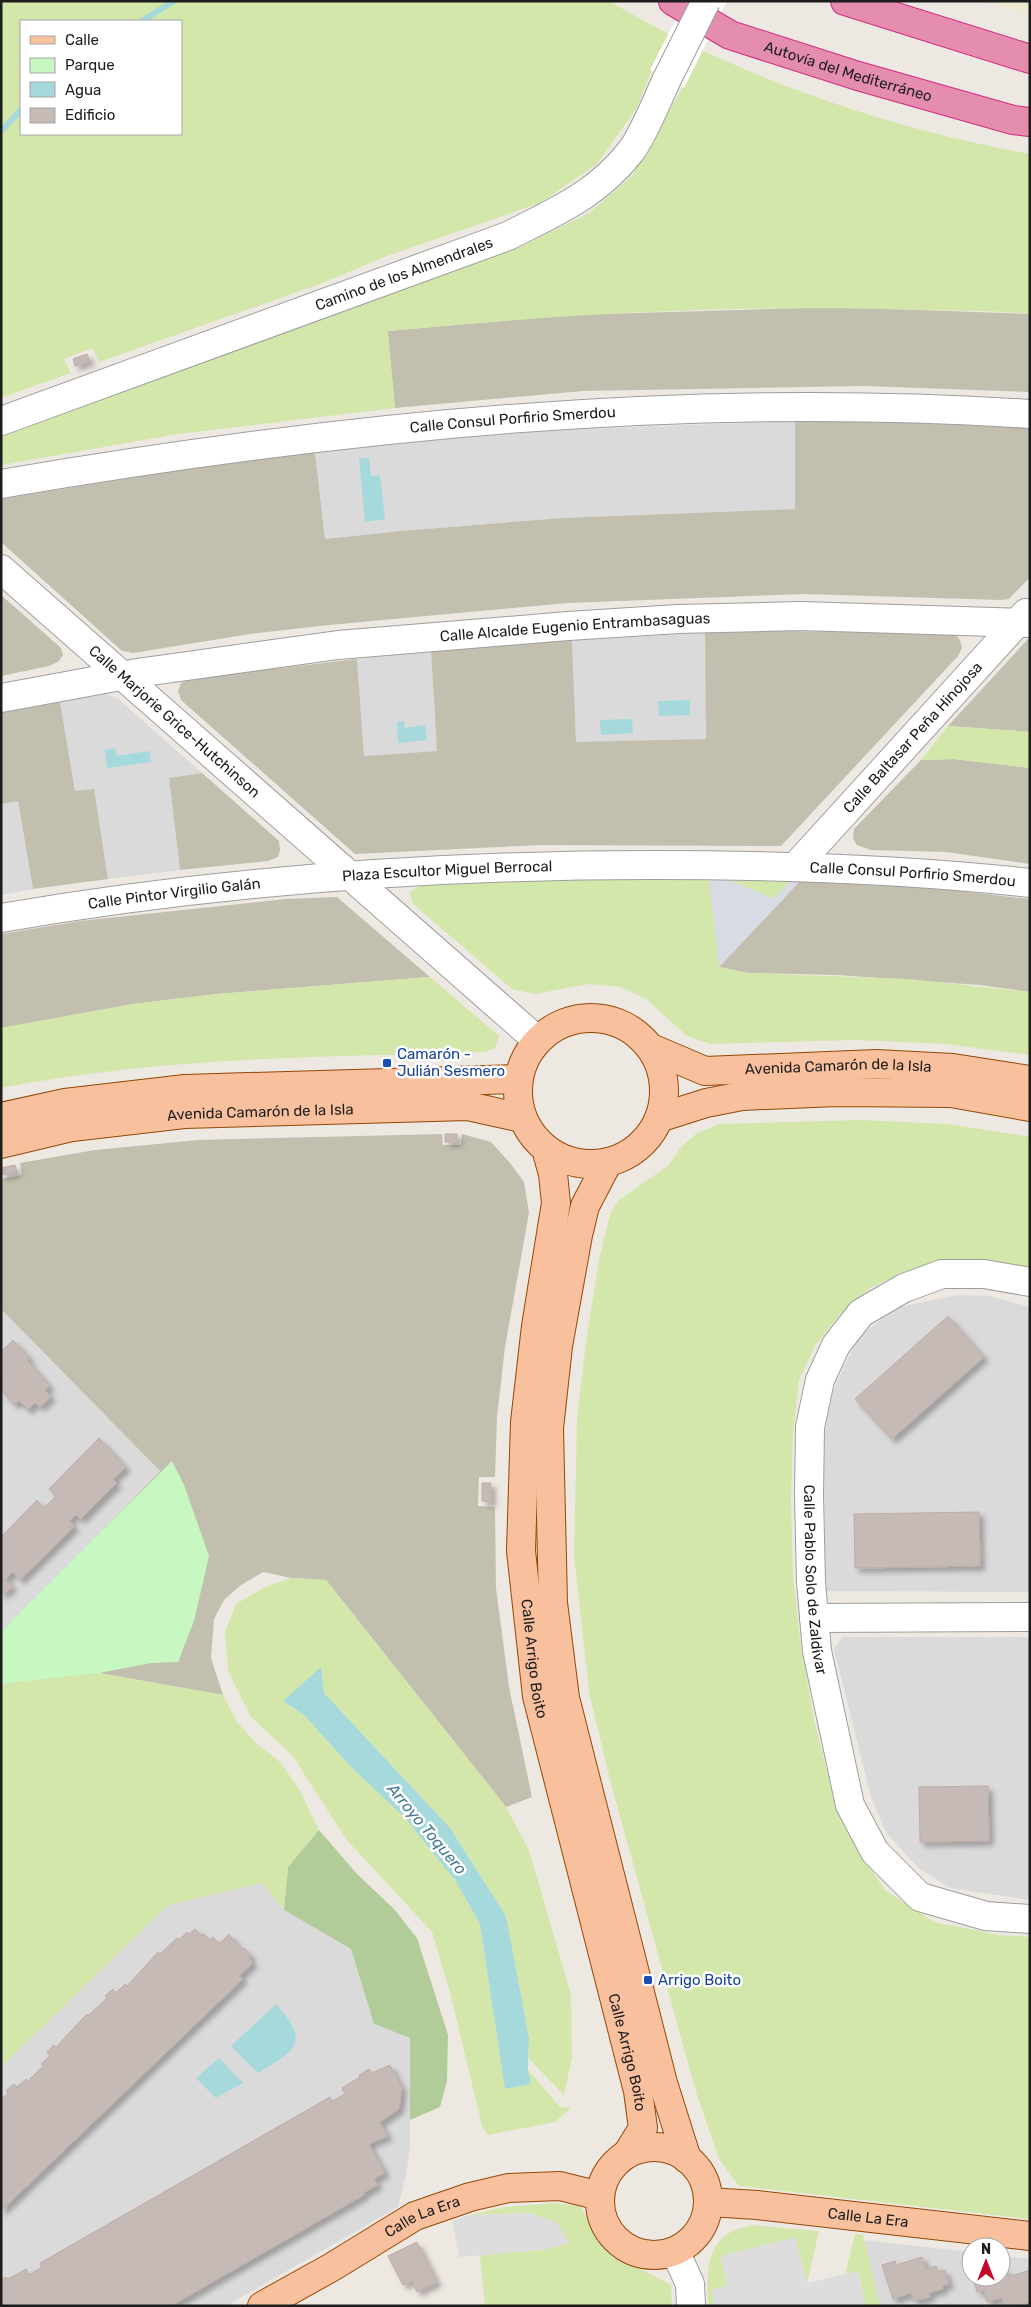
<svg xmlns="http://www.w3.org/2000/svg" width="1031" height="2307" viewBox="0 0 1031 2307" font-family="Rubik,sans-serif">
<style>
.residential{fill:#dbdada}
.construction{fill:#c2bfaf}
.farmland{fill:#ede9cf}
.grass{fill:#d4e7aa;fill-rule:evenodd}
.forest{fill:#b2cc99}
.park{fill:#c7f8c1}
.parking{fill:#ddd}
.plaza{fill:#d8dae4}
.water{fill:#a5d9db}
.pier{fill:#fff}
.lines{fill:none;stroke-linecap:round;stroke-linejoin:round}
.stream{stroke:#a5d9db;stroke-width:6}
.building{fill:#c6bab7;stroke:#bfaca6;filter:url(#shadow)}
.minor-casing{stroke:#9e9e9e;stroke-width:30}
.major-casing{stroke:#924804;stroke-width:30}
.highway-casing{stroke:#d42984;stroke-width:30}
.minor{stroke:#fff;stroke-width:28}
.major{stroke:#f9c09e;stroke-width:28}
.highway{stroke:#e48dae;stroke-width:28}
.minor-bridge-casing{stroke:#9e9e9e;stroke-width:30;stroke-linecap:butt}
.minor-bridge{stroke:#fff;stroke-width:28}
.transit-dot{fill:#1a4fb4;stroke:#fff;stroke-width:2}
.labels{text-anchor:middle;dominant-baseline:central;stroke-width:5;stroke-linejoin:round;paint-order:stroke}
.street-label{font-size:15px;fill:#1d1d1d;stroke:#fff}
.transit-label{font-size:15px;fill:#164399;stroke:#fff;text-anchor:start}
.water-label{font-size:16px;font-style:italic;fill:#447a93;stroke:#fff}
</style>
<defs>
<filter id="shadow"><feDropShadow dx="4.5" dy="4.5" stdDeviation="2.5" flood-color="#0004"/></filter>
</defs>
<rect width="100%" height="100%" fill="#eee8e3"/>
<path class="residential" d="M795,421l1,88 -234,9 -161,13 -76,8 -10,-87 82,-9 159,-13z
M705,633l2,106 -131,4 -4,-103z
M431,651l6,100 -73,5 -7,-97z
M106,694l11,4 85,75 -33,5 11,92 -72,9 -15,-90 -18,3 -15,-90z
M18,801l15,88 -32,6v-91z
M957,1295l32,1 41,11v285l-205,-1 -1,-153 7,-43 27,-58 38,-29z
M1,1309l159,162 -97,101 -62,60z
M842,1637h188v263l-80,-12 -30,-19 -33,-35 -16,-37 -37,-148z
M263,1883l21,27 67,39 23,75 36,14v108l-4,29 -8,32 -172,99h-225v-239l167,-162z
M863,2240l108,12v25h30v-21l29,3v47h-150z"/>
<path class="construction" d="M835,307l195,7v78l-166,-6 -281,5 -188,17 -8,-77 182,-16z
M795,421h81l154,7v149l-21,22 -8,1 -198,-6 -235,9 -239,22 -79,9 -117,19 -11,-2 -121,-109v-43l153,-25 161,-22 10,87 76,-8 161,-13 233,-9z
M1,595l60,53 2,7 -5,7 -9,4 -48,10z
M783,631l172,3 5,6 2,8 -4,8 -177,190 -240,-1 -186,9 -174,-154 -3,-9 3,-8 9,-4 167,-20 7,97 73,-5 -6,-100 141,-11 4,102 130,-3 -1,-106z
M1029,638l1,94 -82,-6z
M60,702l15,89 19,-2 14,90 -75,10 -15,-88 -17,3v-91z
M954,759l76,9v96l-84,-12 -75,-2 -14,-5 -4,-6 1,-10 67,-69z
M202,773l77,68 1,9 -2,7 -10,4 -88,9 -11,-92z
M801,880l114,6 115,13v93l-50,-7 -143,-10 -89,-2 -29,-6z
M337,897l93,80 -213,17 -84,10 -132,24v-94l79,-13 206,-22z
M442,1134l1,11h18l1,-11 29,8 19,21 14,19 5,31 -24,134 -8,70 -2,60h-16l-1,29 17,1 1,81 13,99 23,110 -26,10 -180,-227 -35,-2 -28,-6 -22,13 -17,15 -10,19 -3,39 12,37 -124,-22 -98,11v-52l62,-60 97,-101 -159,-162v-130l21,-4 -2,-12 75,-13 103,-10z"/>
<path class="farmland" d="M980,1h50v13z"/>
<path class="grass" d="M1,1h608c129,76 274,126 421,153v160c-37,-4 -73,-3 -110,-4 -178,-6 -355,4 -532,21l7,77 -217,26 -177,31v-28l343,-128 174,-61 71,-35 43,-37 62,-109 -35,-14 -23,56 -39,55 -57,39 -153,53 -67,28 -221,78 -7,-14 -28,11 7,14 -70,25zM21,21h160v113h-160z
M948,726l82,6v36l-76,-9 -33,1z
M709,878l10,89 29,6 161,6 121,13v63l-84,-11 -89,-4 -147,4 -23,-8 -41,-37 -25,-12 -32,-3 -54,10 -23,-5 -99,-85 -3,-12 11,-7 141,-6z
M727,879l64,1 -17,19z
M430,977l69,59 -4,12 -10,4c-161,5 -325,5 -484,36v-60l132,-24 84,-10z
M861,1120l87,4 82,13v132l-83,-8 -36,8 -41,19 -28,24 -26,32 -17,36 -6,55 -2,66 2,73 7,65 14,81 19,74 26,58 26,38 49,32 65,13 31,2v282l-291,-33 -20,-27 -23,-67 -86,-312 -21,-88 -15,-136 3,-137 9,-77 13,-82 11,-46 9,-14 50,-35 12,-18 16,-14 22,-9z
M291,1578l35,2 180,227 23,43 42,145 1,62 -8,38 -35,-36v-21l-23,-122 -56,-88 -126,-135 -41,8 21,14 46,51 55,52 50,62 25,44 25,165 25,-5 -2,-14 32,37 11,1 -16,14 -67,13 -6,-9 -31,-130 -19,-64 -86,-93 -54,-84 -41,-38 -23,-46 -3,-39 11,-28 29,-17z
M99,1673l124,22 14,27 20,22 23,18 19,27 20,41 -31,37 -4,43 -22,-27 -94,22 -167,162v-383z
M556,2203l24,3 25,44 66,35 1,21h-187l-5,-51 62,-5 27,-7 -38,-30 -62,2 35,-8z
M752,2225l67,6 -12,52 -12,-46 -67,49 -17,4 4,16h-7c-1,-24 -3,-59 21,-73 7,-4 16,-6 23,-8z
M855,2234l8,1 17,71h-14l-8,-35 -13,3z"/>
<path class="forest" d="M319,1830l38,44 37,35 23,29 31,97 -1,46 -7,26 -30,13v-82l-36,-14 -23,-75 -67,-39 4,-43z"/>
<path class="park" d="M172,1461l12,24 25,71 -15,65 -16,41 -27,1 -52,10 -98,11v-52z"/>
<path class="parking" d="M531,2213l26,10 13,20 -28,7 -83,7 -7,-36 17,-6z
M795,2237l12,46 51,-12 8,35h-151l-4,-16 17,-4 -8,-30z"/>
<path class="plaza" d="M709,878l18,1 46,20 18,-19h10l-82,87z"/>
<path class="water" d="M359,458h10l2,18 9,-1 5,44 -20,3z
M690,700v15l-31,1 -1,-15z
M632,719l1,14 -32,2 -1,-15z
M404,721l1,7 20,-3 2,15 -29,3 -1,-21z
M115,748l2,8 32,-5 2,11 -44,6 -2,-18z
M321,1667l3,26 126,135 56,88 23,122 -1,32 3,14 -26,5 -25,-165 -25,-44 -50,-62 -55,-52 -46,-51 -21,-14z
M276,2004c35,39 20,46 -18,69l-27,-27z
M219,2058l24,25 -27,15 -20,-20z"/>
<path class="pier" d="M685,1h42l-43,87 -34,-18z"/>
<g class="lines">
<path class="stream" d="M142,21l32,-20
M1,131l20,-21"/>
</g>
<path class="building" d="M87,354l3,7 -15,5 -2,-7z
M445,1134h12v8h-12z
M15,1165l2,7 -16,3v-7z
M948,1316l36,41 -92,82 -37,-40z
M13,1340l17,18 -3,2 23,26 -5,4 6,7 -11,10 -5,-4 -7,7 -9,-9 -4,4 -13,-14 -1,-43 2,2z
M99,1438l27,29 -13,12 4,4 -36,36 -5,-4 -7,6 6,5 -55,54 -7,-8 -7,7 7,8 -12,8v-58l36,-37 7,8 12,-12 -7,-7z
M482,1483h9v19l-9,-1z
M979,1512l1,54 -125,2 -1,-54z
M988,1786l1,55 -69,1 -1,-55z
M195,1929l7,7 2,-2 5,6 4,-3 6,7 10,-10 12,16 3,-2 7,8 -2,2 4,5 -14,13 4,3 -242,232v-111l7,-7 -2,-2 8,-7 3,3 9,-8 2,2 15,-15 -2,-2 9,-8 -3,-4 7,-7 2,2 31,-33 2,1 18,-17 -2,-2 8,-7 3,4 9,-9 2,2 31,-34 2,2 17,-16 2,2 8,-8 2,2z
M390,2065l12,23 -3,21 -19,13 8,14 -19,8 16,29 -11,6 4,6 -15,8 1,2 -193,111h-170v-26l5,-3 2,2 18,-10 3,6 13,-8 -2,-4 290,-166 2,4 13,-7 -3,-6 18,-11 -1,-2 10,-6 3,4z
M417,2242l20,40 -20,10 -5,-11 -9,4 -15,-29z
M922,2257l4,12 10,-3 2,6 7,-2 4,14 -7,2 1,3 -14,4 1,4 -16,4 -3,-8 -18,6 -11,-34 13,-4 1,4z
M1005,2268l3,9 22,-7v33l-26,3 -2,-8 -15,4 -3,-12 -7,2 -4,-15h28v-8z"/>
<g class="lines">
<defs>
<g id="minor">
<path id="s1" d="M1,421l507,-185c47,-24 89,-41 123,-85 13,-17 26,-51 36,-72"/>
<path id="s2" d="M1,484c339,-58 685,-93 1029,-70"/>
<path id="s3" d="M1,569l536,471"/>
<path id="s4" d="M1,698l136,-25 201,-28 230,-19 110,-7 122,-3 230,7"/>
<path id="s5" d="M795,867l231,-254"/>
<path id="s6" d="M1,918c215,-37 433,-53 651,-53 126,0 252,4 378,18"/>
<path id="s7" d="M1030,1282l-46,-8h-42l-38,14 -43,25 -25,32 -16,35 -10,47 -1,68 2,87 6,69 33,154 25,47 45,45 66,19 44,3"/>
<path d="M814,1618l216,-1"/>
<path d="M675,2251l15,33 1,22"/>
</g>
<g id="major">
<circle cx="591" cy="1091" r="73"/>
<path id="s8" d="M651,1048l54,23 171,-7 77,4 77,12"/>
<path d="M1,1117l64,-14 120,-14 333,-10"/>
<path d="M659,1118l47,-15 36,-7 94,-4 115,1 79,14"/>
<path id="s9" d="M1,1144l71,-17 112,-13 284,-8 54,12"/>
<path id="s10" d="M546,1149l7,25 3,29 -20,123 -11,96 -4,129 16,145 101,395 5,37 -16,26"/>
<path d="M608,1162l-23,44 -7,29 -20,111 -9,82 4,175 12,95 98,385 24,76"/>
<circle cx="654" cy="2201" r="54"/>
<path id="s11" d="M708,2202l49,3 273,31"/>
<path id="s12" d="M262,2306l70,-39 83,-51 55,-19 38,-9 52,-2 40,10"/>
</g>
<g id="highway">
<path id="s13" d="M673,1l57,34 128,41 155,44 17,2"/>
<path d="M845,1l185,58"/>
</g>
</defs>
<use href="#minor" class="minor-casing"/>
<use href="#major" class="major-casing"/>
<use href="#highway" class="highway-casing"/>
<use href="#minor" class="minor"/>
<use href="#major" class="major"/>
<use href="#highway" class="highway"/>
<defs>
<path id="minor-bridge" d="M667,79l39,-78"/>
</defs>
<use href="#minor-bridge" class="minor-bridge-casing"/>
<use href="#minor-bridge" class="minor-bridge"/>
</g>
<g class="transit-dot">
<rect x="382" y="1058" width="10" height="10" rx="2.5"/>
<rect x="643" y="1975" width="10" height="10" rx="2.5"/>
</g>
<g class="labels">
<g class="street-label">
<text stroke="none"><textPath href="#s13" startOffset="190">Autovía del Mediterráneo</textPath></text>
<text stroke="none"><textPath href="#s1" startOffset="429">Camino de los Almendrales</textPath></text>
<text stroke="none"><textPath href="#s2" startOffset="516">Calle Consul Porfirio Smerdou</textPath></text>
<text stroke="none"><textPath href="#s4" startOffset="579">Calle Alcalde Eugenio Entrambasaguas</textPath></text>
<text stroke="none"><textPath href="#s3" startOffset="231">Calle Marjorie Grice-Hutchinson</textPath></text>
<text stroke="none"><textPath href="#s5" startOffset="175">Calle Baltasar Peña Hinojosa</textPath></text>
<text stroke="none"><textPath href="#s6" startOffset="449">Plaza Escultor Miguel Berrocal</textPath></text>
<text stroke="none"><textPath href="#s6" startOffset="915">Calle Consul Porfirio Smerdou</textPath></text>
<text stroke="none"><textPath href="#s6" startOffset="175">Calle Pintor Virgilio Galán</textPath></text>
<text stroke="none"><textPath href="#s8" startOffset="192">Avenida Camarón de la Isla</textPath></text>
<text stroke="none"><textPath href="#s9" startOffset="262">Avenida Camarón de la Isla</textPath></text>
<text stroke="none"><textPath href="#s7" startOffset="459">Calle Pablo Solo de Zaldívar</textPath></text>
<text stroke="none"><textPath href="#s10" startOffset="514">Calle Arrigo Boito</textPath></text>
<text stroke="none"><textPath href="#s10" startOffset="919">Calle Arrigo Boito</textPath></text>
<text stroke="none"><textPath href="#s12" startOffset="184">Calle La Era</textPath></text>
<text stroke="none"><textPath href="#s11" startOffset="161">Calle La Era</textPath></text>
</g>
<g class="transit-label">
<text x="397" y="1054">Camarón -<tspan x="397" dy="17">Julián Sesmero</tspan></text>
<text x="658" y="1980">Arrigo Boito</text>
</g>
<g class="water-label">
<text transform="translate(427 1829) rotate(50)">Arroyo Toquero</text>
</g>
</g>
<rect width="1031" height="2307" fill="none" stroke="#1d1d1d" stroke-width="5"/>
<rect x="20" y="20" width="162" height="115" fill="#ffffff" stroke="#a5a5a5"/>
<rect x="30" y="36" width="25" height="8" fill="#f9c09e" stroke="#a5a5a5"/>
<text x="65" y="45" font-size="15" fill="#1d1d1d">Calle</text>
<rect x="30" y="58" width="25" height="15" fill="#c7f8c1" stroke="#a5a5a5"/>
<text x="65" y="70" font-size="15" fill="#1d1d1d">Parque</text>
<rect x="30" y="82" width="25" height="15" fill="#a5d9db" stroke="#a5a5a5"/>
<text x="65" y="95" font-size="15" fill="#1d1d1d">Agua</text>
<rect x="30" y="108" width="25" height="15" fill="#c6bab7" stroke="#a5a5a5"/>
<text x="65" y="120" font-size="15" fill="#1d1d1d">Edificio</text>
<g transform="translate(986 2262)"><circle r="24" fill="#ffffff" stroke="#a5a5a5"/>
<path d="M0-4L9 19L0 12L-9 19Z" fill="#c5062a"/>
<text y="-8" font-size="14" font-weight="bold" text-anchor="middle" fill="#1d1d1d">N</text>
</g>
</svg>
